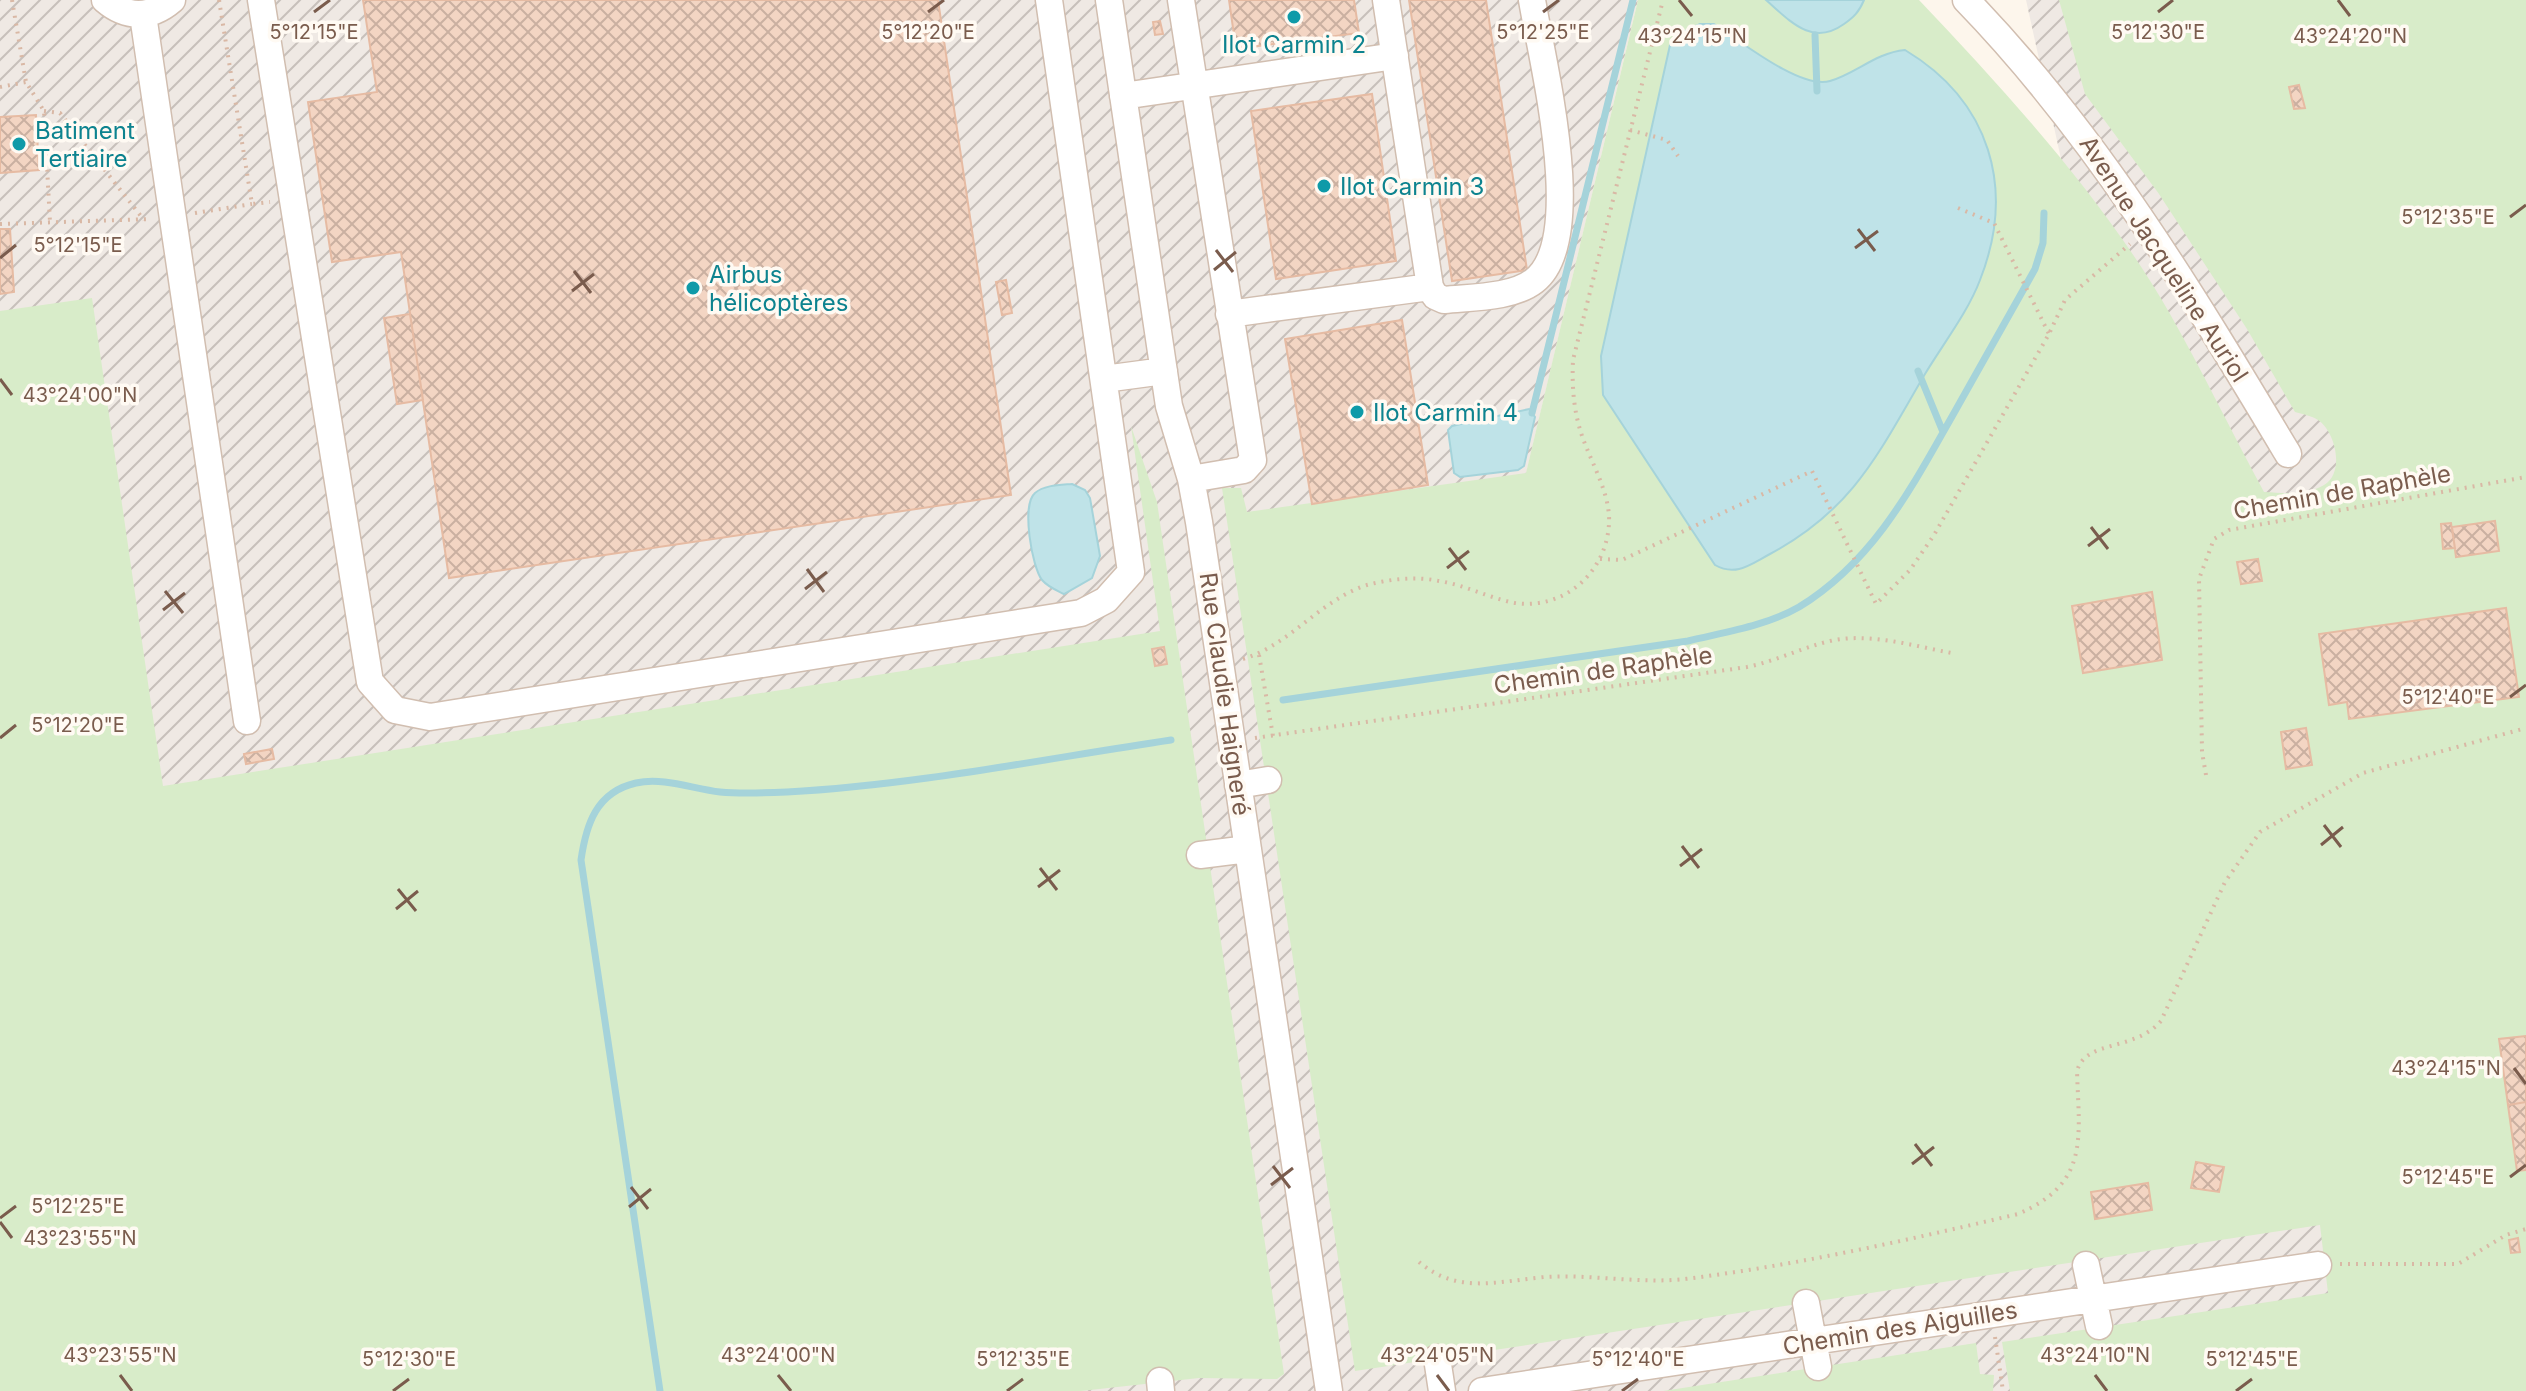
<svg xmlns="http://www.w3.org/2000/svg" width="2526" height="1391" viewBox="0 0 2526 1391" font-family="Inter,sans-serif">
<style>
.industrial{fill:url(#industrial-furrows)}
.green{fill:#d8ecc9}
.water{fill:#bfe3e8;stroke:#a5d3da;stroke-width:2}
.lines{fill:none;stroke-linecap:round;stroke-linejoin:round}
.stream{stroke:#a5d3da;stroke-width:7}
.building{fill:url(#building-cross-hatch);stroke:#e6bba3;stroke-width:2}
.minor-casing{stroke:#d1beb0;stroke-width:29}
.path{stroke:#d9b8a5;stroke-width:4;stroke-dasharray:2 6;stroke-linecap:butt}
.minor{stroke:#fff;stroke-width:26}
.ticks{fill:none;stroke:#7a5c4d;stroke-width:3}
.culture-dot{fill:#0f9aa8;stroke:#fffaf3;stroke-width:3}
.labels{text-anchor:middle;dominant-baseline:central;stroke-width:7;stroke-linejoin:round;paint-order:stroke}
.culture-label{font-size:24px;fill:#0d838f;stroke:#fffaf3;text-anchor:start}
.street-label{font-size:24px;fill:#7a5c4d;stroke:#fffaf3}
.ticks-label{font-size:20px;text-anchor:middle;fill:#7a5c4d;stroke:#fffaf3;stroke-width:7;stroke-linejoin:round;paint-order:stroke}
</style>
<defs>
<pattern id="industrial-furrows" width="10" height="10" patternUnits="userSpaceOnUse" patternTransform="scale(2)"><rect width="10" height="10" fill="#efe9e4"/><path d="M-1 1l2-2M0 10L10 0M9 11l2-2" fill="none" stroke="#c7c0bb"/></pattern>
<pattern id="building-cross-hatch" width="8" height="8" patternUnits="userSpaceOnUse" patternTransform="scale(2)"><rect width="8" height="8" fill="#f3d5c3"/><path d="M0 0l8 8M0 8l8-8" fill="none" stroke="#cab0a1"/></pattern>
</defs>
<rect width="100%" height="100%" fill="#fdf6ec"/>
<path class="industrial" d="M0,0h1638l-112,474 -264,249 803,-546 -39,-177h500v1391h-2526z"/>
<path class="green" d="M1638,0h281c90,95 186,200 251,314 33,58 62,119 94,178 21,1 41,4 60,-7 21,-12 12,-53 -6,-65 -6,-4 -16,-6 -23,-8l-48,-83 -88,-135 -74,-100 -26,-94h467v1391h-516l-8,-49 326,-49 -8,-68 -965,146 -133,-883h19l6,24 279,-39z
M92,298l71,488 997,-155 -29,-205 26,76 127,872 -7,5 -78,-1 -118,13h-1081v-1080z
M1976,1343l4,31 14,1 -1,16h-330z"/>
<path class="water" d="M1766,0h98c-5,12 -10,17 -20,24 -32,23 -54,-3 -78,-24z
M1700,24h14c25,16 87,66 116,57 27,-8 45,-28 75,-31 85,51 111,138 75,230 -12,32 -37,64 -55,94 -46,78 -71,135 -155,180 -19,10 -34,23 -55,11l-112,-170 -2,-39 69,-311 9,-11z
M1529,409l6,8 -11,49 -6,4 -58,7 -6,-4 -6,-43 4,-4z
M1072,484l13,6 5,8 10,58 -8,22 -28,16c-8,-4 -16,-7 -22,-14 -10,-13 -21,-75 -7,-87 9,-8 25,-8 37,-9z"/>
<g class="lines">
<path class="stream" d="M1815,35l2,56
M1918,371l25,61
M1532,413l101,-413
M1283,700l405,-59c37,-9 78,-15 111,-34 75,-46 113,-120 155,-194 27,-48 54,-96 81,-144l8,-26 1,-30
M660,1391l-79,-531c5,-35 15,-68 55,-77 28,-6 57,6 84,9 21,2 45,1 67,0 128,-7 256,-33 384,-52"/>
</g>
<path class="building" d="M363,0h575l73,495 -562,83 -48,-326 -69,10 -24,-160 69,-10z
M1229,0h125l5,33 -123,16z
M1409,0h77l41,270 -75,11z
M1160,21l3,13 -8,1 -2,-13z
M2299,85l6,23 -11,1 -5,-22z
M1372,94l24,167 -120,18 -25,-168z
M36,115l3,55 -39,3v-56z
M0,229h10l4,63 -14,2z
M1006,280l6,33 -10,2 -6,-33z
M410,314l13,86 -26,4 -13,-86z
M1402,320l26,165 -116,19 -27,-165z
M2495,521l4,30 -43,6 -4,-30z
M2451,523l4,25 -12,1 -2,-25z
M2258,559l4,22 -21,3 -4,-22z
M2152,592l10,68 -79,13 -11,-67z
M2506,608l13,89 -170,22 -2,-17 -18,3 -10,-71z
M1164,647l3,17 -12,2 -3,-17z
M2306,728l6,37 -26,4 -5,-37z
M272,749l2,10 -28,5 -2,-10z
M2526,1036v66l-18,3 -9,-66z
M2526,1102v68l-9,1 -9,-66z
M2196,1162l28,5 -5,25 -28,-4z
M2148,1183l4,27 -57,9 -4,-27z
M2518,1238l2,14 -9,1 -2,-13z"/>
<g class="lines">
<defs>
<path id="minor" d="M105,0c21,18 45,19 67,0
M261,0l109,682 25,28 35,7 651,-104 25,-13 25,-28 -82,-572
M1109,0l60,406 22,73 8,43 130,869
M1181,0l72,460 -9,10 -53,9
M1386,0l44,287 5,9 9,4c27,-3 68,-2 90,-19 54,-41 8,-220 -2,-281
M1966,0c131,135 226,294 322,454
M143,15l104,706
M1123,96l272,-40
M1229,314l201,-27
M1104,379l60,-8
M1238,785l30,-5
M1200,855l48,-6
M2086,1265l13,61
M1806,1303l12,64
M1437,1358l5,33
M1160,1381l1,10
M1482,1391l836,-126"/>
</defs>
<use href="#minor" class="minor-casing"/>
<path class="path" d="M12,0l14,82 18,29 6,111
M219,0l33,204 18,-2
M0,87l26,-5
M44,111l16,2 84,107
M1630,130l37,10 11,16
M1958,208l36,15 55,111
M195,213l57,-9
M0,224l151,-5
M1600,559l22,1 190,-89 64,133 34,-34 24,-35 115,-201 16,-34 65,-56
M1259,655l14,81
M1243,659c47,-14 77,-59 124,-74 23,-6 49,-9 72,-4 26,4 50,17 76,22 49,7 91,-30 94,-79 2,-33 -22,-67 -30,-98 -6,-22 -7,-44 -6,-66l90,-360
M1255,738l492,-71c29,-6 54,-19 83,-26 39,-9 83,5 122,12
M2206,775l-4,-23 -3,-173 15,-40 15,-9 297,-53
M1419,1262c39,33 79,19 126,15 46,-3 94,7 140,2 113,-14 223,-39 333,-65 72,-31 61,-76 59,-143 9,-32 57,-19 84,-50l64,-139 35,-50 103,-59 163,-45
M2340,1264h118l48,-29 20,-6
M1995,1337l8,54"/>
<use href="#minor" class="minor"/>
</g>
<path class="ticks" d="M1679,0l13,16M2338,0l12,16M314,12l16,-12M928,12l16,-12M1543,12l16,-12M2158,12l15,-12M2510,217l16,-12M1858,229l17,22M1855,248l23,-17M1216,250l17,22M0,258l16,-13M1214,270l22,-18M574,271l17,22M572,291l22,-17M0,379l12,16M2091,527l17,22M2088,546l22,-17M1449,548l17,22M1447,568l22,-17M807,569l17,23M805,589l22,-17M165,591l18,22M163,610l22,-17M2510,697l16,-12M0,738l16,-13M2324,825l17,22M2321,845l22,-18M1682,846l17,22M1680,866l22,-17M1040,868l17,22M1038,887l22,-17M398,889l18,22M396,909l22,-18M2514,1068l12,16M1915,1144l17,22M1912,1164l22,-17M1273,1166l17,22M2510,1177l16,-12M1271,1185l22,-17M631,1187l17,22M629,1207l22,-18M0,1218l16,-12M0,1222l12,16M120,1375l12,16M778,1375l13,16M1437,1375l12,16M2095,1375l12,16M393,1391l16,-12M1007,1391l16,-12M1622,1391l16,-12M2236,1391l16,-12"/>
<g class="culture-dot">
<circle cx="1294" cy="17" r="8"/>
<circle cx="19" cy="144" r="8"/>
<circle cx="1324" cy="186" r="8"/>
<circle cx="693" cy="288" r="8"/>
<circle cx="1357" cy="412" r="8"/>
</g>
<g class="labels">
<g class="culture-label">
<text x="1294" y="44" text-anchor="middle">Ilot Carmin 2</text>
<text x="35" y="130">Batiment<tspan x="35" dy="28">Tertiaire</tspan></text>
<text x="1340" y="186">Ilot Carmin 3</text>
<text x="709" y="274">Airbus<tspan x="709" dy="28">hélicoptères</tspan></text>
<text x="1373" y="412">Ilot Carmin 4</text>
</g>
<g class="street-label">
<text transform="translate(2164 259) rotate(57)">Avenue Jacqueline Auriol</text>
<text transform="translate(2342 492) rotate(-10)">Chemin de Raphèle</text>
<text transform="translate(1603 670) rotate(-8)">Chemin de Raphèle</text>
<text transform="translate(1225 694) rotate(82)">Rue Claudie Haigneré</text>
<text transform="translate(1900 1328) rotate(-9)">Chemin des Aiguilles</text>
</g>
</g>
<g class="ticks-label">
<text x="314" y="39">5°12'15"E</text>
<text x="928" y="39">5°12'20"E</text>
<text x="1543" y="39">5°12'25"E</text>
<text x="2158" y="39">5°12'30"E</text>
<text x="1692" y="43">43°24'15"N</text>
<text x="2350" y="43">43°24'20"N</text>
<text x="2448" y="224">5°12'35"E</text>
<text x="78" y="252">5°12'15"E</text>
<text x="80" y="402">43°24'00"N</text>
<text x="2448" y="704">5°12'40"E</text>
<text x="78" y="732">5°12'20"E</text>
<text x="2446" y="1075">43°24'15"N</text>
<text x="2448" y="1184">5°12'45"E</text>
<text x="78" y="1213">5°12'25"E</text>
<text x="80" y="1245">43°23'55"N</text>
<text x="120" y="1362">43°23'55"N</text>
<text x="778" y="1362">43°24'00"N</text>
<text x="1437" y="1362">43°24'05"N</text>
<text x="2095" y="1362">43°24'10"N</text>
<text x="409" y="1366">5°12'30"E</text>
<text x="1023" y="1366">5°12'35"E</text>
<text x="1638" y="1366">5°12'40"E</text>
<text x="2252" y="1366">5°12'45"E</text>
</g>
</svg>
